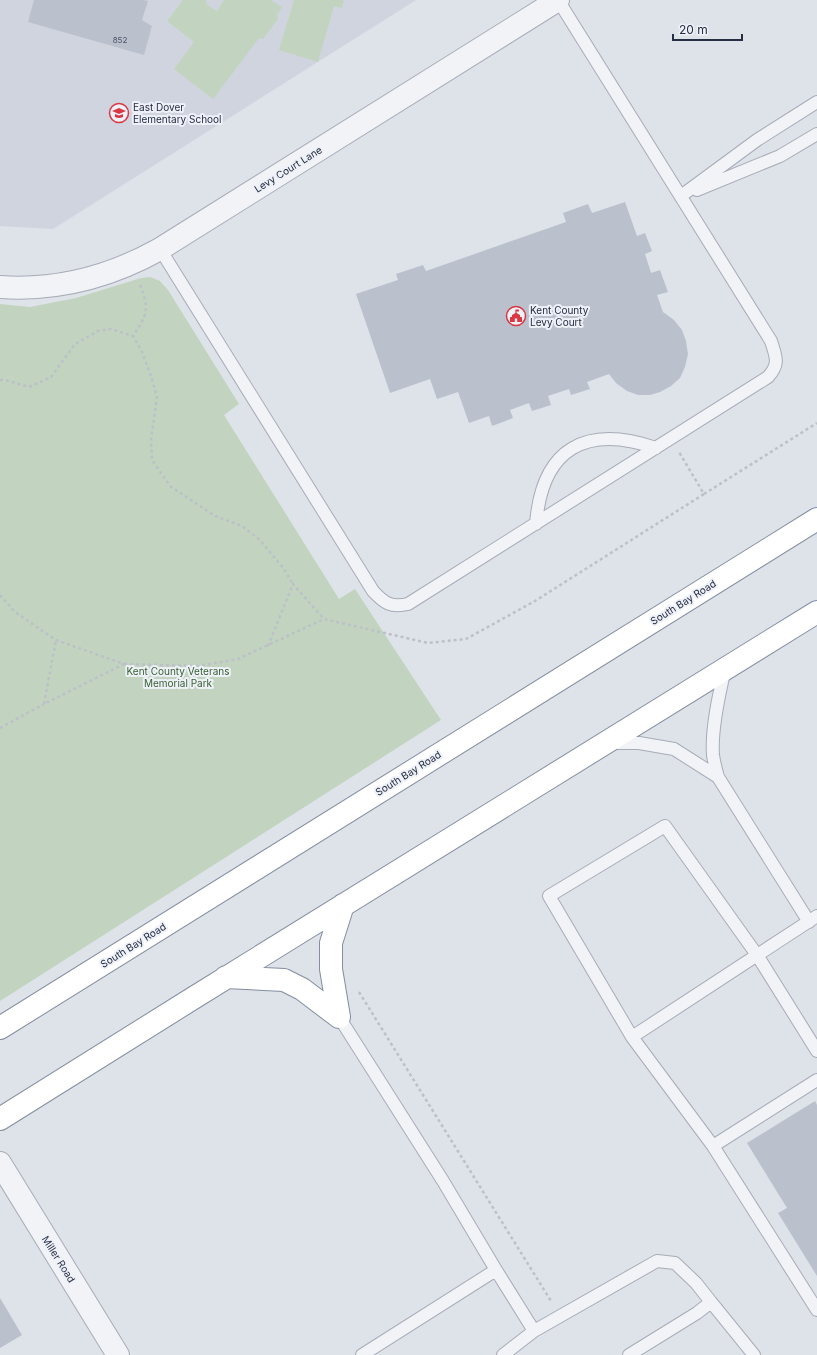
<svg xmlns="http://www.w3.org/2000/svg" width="817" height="1355" viewBox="0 0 817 1355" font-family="Inter,sans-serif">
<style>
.built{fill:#d0d4de}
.green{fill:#c2d4bf}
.building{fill:#bbc0cd}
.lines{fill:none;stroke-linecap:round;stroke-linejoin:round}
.lane-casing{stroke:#a7acb7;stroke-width:14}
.street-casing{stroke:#a7acb7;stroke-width:24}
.highway-casing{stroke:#848da1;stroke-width:24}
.path{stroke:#bcc0c8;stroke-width:2.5;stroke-dasharray:3 3;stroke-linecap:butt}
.lane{stroke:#f1f3f7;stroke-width:12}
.street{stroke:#f1f3f7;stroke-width:22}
.highway{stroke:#fff;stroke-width:22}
.labels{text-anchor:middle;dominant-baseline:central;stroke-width:4;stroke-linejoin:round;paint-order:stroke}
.number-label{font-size:8px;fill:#4b5265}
.poi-label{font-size:10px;fill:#262e42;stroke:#eef1f7;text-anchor:start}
.street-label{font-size:10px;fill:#262e42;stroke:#eef1f7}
.park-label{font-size:10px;fill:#375f32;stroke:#eef1f7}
</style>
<rect width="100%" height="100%" fill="#dee2e9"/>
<path class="built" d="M0,0h416l-363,229 -53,-3z"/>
<path class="green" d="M183,0h23l1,5 10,6 7,-11h47l11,7 -5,8 1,4 -15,20 -4,-1 -46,61 -39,-30 20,-27 -27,-21z
M294,0h50l-2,8 -8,-2 -16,56 -39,-12z
M150,277l10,4 8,9 71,114 -15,11 115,184 16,-10 86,131 -441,281v-697l30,3 46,-9 65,-20z"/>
<path class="building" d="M34,0h109l5,1 -6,19 10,6 -8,29 -116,-33z
M625,202l12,34 8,-3 7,18 -7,3 6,19 9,-3 8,22 -11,3 6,17 11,8 8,10 4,11 2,13 -3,13 -5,11 -9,8 -11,6 -10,3h-12l-11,-4 -11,-8 -7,-9 -22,8 3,7 -19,6 -2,-6 -21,7 3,9 -19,6 -3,-8 -19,7 3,8 -21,8 -3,-10 -20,7 -11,-31 -21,7 -7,-20 -40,14 -34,-99 42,-14 -2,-6 27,-9 3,6 140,-49 -3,-9 25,-9 4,9z
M815,1101l2,4v171l-39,-63 9,-5 -40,-65z
M0,1298l22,37 -22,13z"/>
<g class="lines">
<defs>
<path id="lane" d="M697,190l83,-34 37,-22
M681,196l76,-56 60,-38
M160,249l213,342c11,12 18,17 35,13l360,-227c12,-13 8,-20 3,-36l-213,-341
M536,524c6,-76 50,-100 120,-76
M725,669c-6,25 -14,60 -12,86 1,7 3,15 5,22l91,145
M610,743h29l35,6 44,28
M817,916l-185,121 81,109 104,164
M339,1017l104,164 53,89 -134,85
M632,1037l-83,-141 116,-70 92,129 60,96
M713,1146l104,-66
M496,1270l38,61
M711,1302l43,53
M503,1355l31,-24 123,-70 18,2 21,20 15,19 -14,11 -68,42"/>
<path id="street" d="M0,287c58,4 110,-10 160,-38l398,-249
M0,1163l118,192"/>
<path id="highway" d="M226,977l58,3 18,9 37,28
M339,1017l-8,-48v-26l12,-38
M0,1028l817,-509
M0,1119l195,-122 622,-385"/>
</defs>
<use href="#lane" class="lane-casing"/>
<use href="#street" class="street-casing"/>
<use href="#highway" class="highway-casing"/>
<path class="path" d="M140,285c10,25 7,30 -7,51l9,16 9,24 6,21 -6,42 1,21 18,26 45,30 27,10 18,14 24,29 9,15
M0,380h5l24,7 22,-10 24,-33 23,-13 13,-2 22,7
M704,494l113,-71
M0,595l15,17 41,28 68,24 -80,40 12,-64
M268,646l25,-62 31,35
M124,664l74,2 40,-7 86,-40 104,24 38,-4 69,-38 169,-107 -25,-42
M0,728l44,-24
M359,992l192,309"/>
<use href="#lane" class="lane"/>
<use href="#street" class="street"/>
<use href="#highway" class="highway"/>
</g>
<defs>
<symbol id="school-ring" viewBox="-11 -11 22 22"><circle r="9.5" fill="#eef1f7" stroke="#da3743" stroke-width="1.5"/><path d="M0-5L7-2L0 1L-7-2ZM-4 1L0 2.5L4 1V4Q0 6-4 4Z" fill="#da3743"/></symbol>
<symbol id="civic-ring" viewBox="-11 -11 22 22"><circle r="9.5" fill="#eef1f7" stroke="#da3743" stroke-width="1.5"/><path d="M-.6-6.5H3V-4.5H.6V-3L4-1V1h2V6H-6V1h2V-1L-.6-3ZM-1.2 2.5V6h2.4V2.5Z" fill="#da3743"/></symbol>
</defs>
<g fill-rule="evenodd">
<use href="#school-ring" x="108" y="102" width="22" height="22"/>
<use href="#civic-ring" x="505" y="305" width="22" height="22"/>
</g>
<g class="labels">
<g class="number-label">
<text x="120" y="40">852</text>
</g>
<g class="poi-label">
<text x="133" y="107">East Dover<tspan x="133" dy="12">Elementary School</tspan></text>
<text x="530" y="310">Kent County<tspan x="530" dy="12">Levy Court</tspan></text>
</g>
<g class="street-label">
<text transform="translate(288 169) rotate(-32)">Levy Court Lane</text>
<text transform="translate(683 602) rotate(-32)">South Bay Road</text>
<text transform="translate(408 773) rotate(-32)">South Bay Road</text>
<text transform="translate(133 945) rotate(-32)">South Bay Road</text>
<text transform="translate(59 1259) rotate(58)">Miller Road</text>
</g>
<g class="park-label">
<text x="178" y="671">Kent County Veterans<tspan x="178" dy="12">Memorial Park</tspan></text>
</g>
</g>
<path d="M673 34v6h69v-6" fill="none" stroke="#262e42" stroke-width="2"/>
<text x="679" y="34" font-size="12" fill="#262e42" stroke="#eef1f7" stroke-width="3" paint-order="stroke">20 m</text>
</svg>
